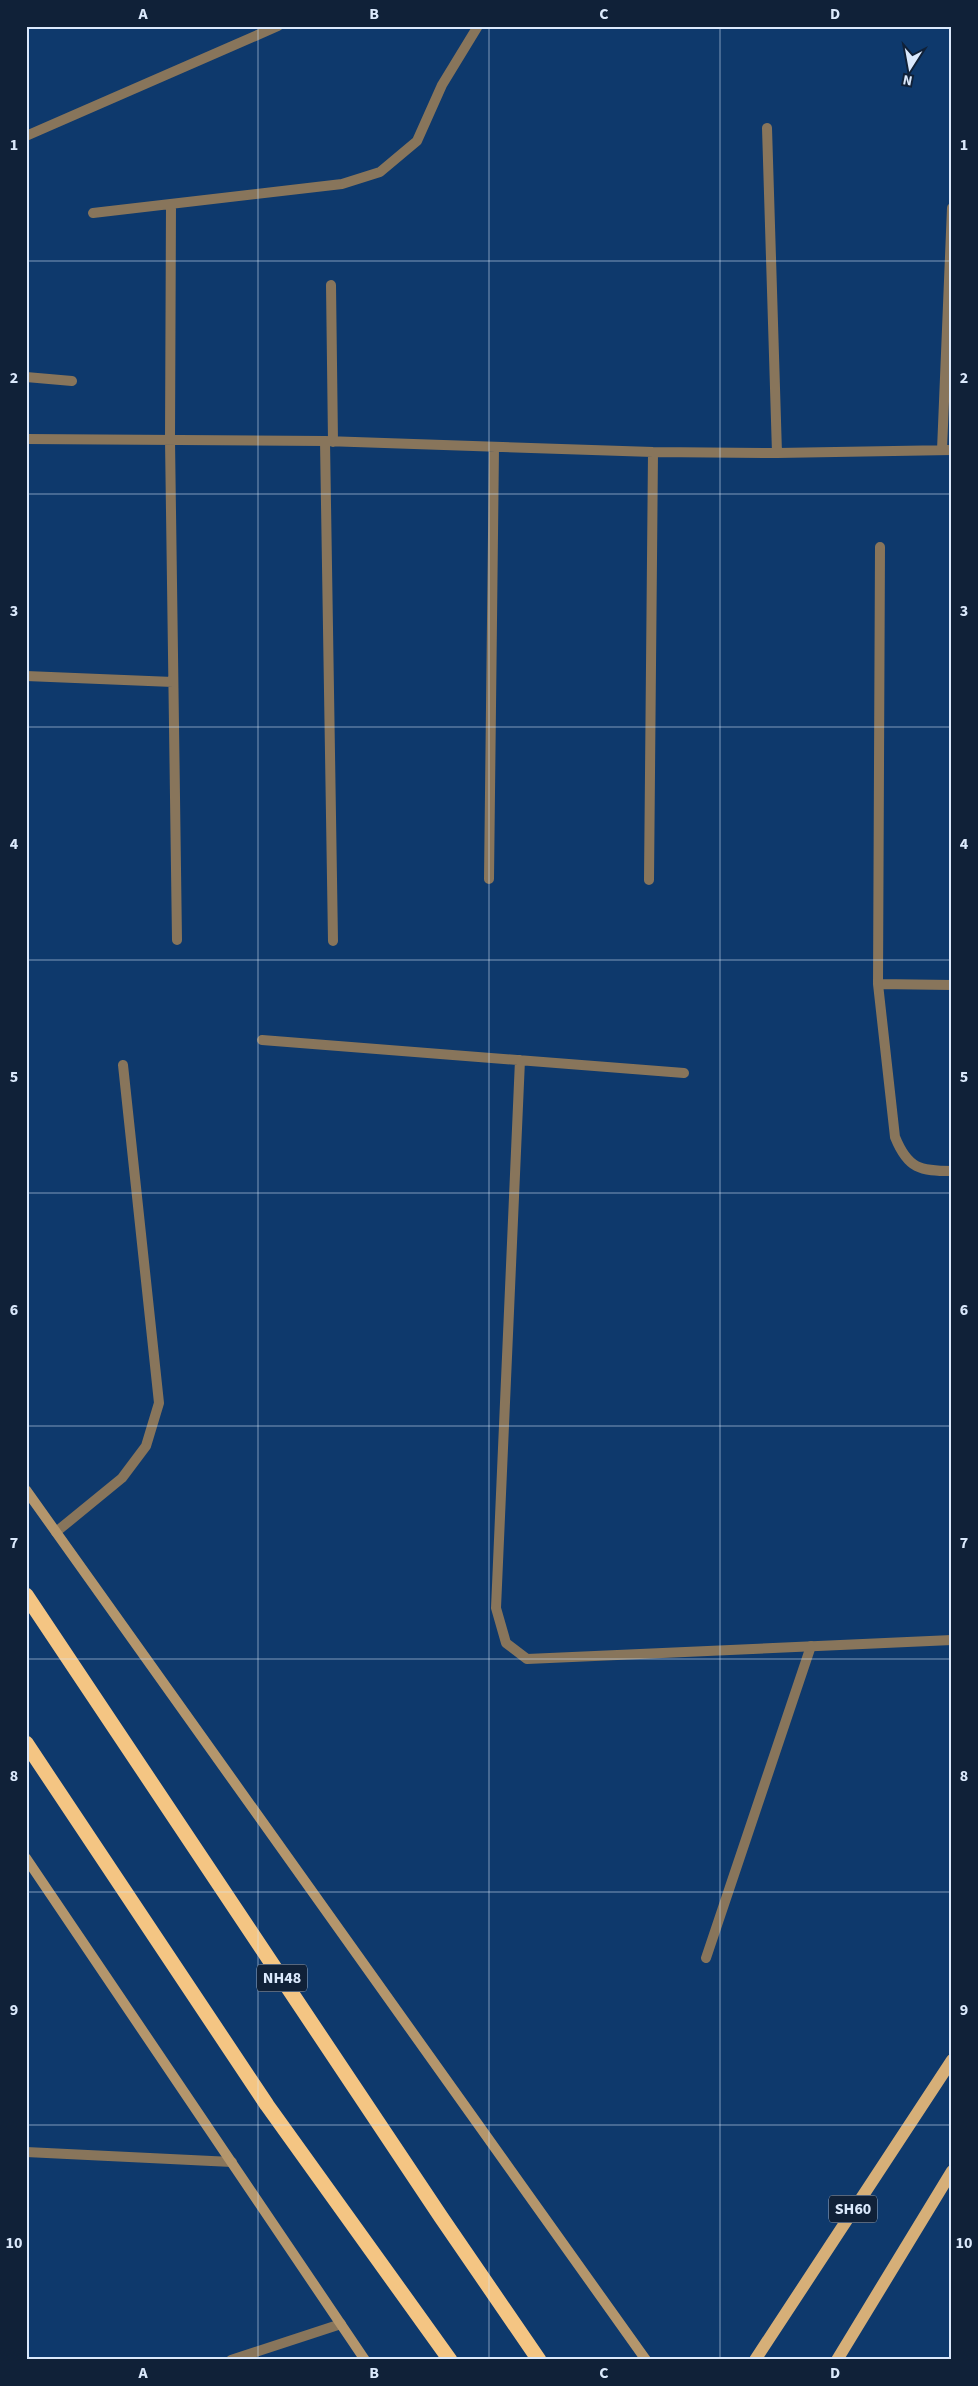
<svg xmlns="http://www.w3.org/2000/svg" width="978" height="2386" viewBox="0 0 978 2386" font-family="'Source Sans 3',sans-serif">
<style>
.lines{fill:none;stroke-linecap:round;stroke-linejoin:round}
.lane{stroke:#88755b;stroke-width:10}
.street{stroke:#88755b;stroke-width:10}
.secondary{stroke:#b4966c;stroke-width:10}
.primary{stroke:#d6af78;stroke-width:12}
.highway{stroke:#f4c583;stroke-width:15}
.grid{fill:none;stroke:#dbe9fc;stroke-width:1;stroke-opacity:0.55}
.labels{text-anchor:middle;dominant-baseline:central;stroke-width:4.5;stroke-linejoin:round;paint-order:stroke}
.shield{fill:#102138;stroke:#9eadc1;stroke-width:1}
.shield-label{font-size:16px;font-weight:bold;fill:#dbe9fc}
.neatline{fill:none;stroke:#dbe9fc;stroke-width:2}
.grid-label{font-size:16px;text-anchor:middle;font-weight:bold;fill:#dbe9fc}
</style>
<rect width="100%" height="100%" fill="#0e396c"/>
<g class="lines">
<path class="lane" d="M56,1532l66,-54 24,-32 13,-43 -36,-338
M706,1958l105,-312
M231,2360l110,-36"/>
<path class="street" d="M767,128l10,325
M26,136l252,-110
M171,204l-1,236 7,500
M93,213l249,-29 38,-12 37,-31 25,-56 36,-59
M331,285l2,157
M26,377l46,4
M26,439l299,2 328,11 124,1 175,-3
M325,441l8,500
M942,450l10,-242
M880,547l-2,437 17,153c13,32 25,34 57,34
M26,676l147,6
M489,879l5,-431
M649,880l4,-428
M878,984l74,1
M262,1040l422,33
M520,1060l-24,548 10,35 21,16 425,-19
M26,2152l206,10"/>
<path class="secondary" d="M26,1490l620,870
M26,1858l339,502"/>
<path class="primary" d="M755,2360l197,-300
M837,2360l115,-189"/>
<path class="highway" d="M26,1595l415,622 98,143
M26,1743l241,362 183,255"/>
</g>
<path class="grid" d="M258,26v2334M489,26v2334M720,26v2334M26,261h926M26,494h926M26,727h926M26,960h926M26,1193h926M26,1426h926M26,1659h926M26,1892h926M26,2125h926"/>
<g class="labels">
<g class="shield">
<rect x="257" y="1964.5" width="50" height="27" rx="4"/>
<rect x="829" y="2195.5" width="48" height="27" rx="4"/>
</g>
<g class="shield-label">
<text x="282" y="1978">NH48</text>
<text x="853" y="2209">SH60</text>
</g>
</g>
<rect width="978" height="2386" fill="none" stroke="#102138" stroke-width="55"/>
<g transform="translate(910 68) rotate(191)" stroke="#102138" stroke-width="4" paint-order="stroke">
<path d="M0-4L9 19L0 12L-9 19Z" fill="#dbe9fc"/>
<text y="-8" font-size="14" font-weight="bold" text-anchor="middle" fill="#dbe9fc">N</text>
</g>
<rect x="28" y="28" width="922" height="2330" class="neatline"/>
<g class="grid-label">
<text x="143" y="19">A</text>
<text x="374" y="19">B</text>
<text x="604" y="19">C</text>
<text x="835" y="19">D</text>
<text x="14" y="150">1</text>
<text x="964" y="150">1</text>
<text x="14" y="383">2</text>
<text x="964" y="383">2</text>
<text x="14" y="616">3</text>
<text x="964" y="616">3</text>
<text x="14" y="849">4</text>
<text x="964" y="849">4</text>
<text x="14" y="1082">5</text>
<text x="964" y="1082">5</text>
<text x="14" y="1315">6</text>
<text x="964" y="1315">6</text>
<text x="14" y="1548">7</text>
<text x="964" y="1548">7</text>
<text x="14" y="1781">8</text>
<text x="964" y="1781">8</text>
<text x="14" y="2015">9</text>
<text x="964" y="2015">9</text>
<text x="14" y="2248">10</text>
<text x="964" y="2248">10</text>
<text x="143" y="2378">A</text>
<text x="374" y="2378">B</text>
<text x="604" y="2378">C</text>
<text x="835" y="2378">D</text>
</g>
</svg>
